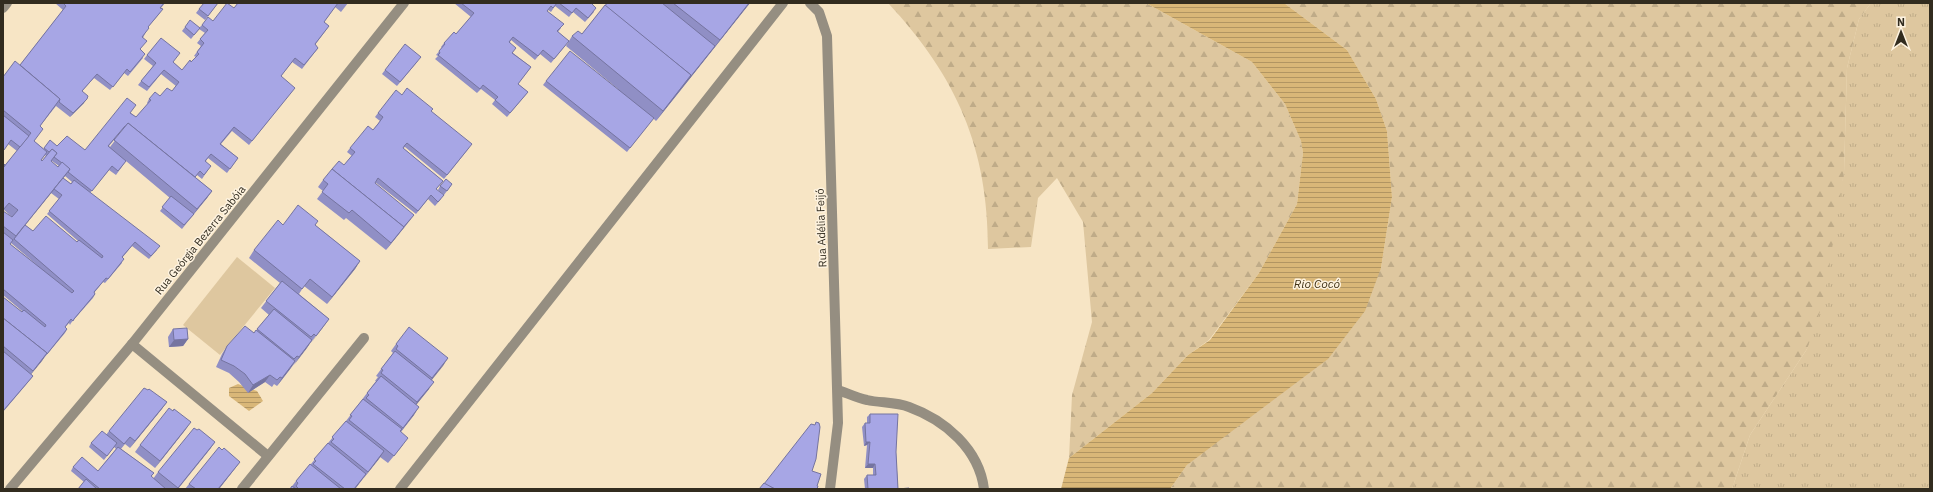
<svg xmlns="http://www.w3.org/2000/svg" width="1933" height="492" viewBox="0 0 1933 492" font-family="'IBM Plex Sans',sans-serif">
	<style>
		.grass { fill: url(#grass-tufts) }
		.forest { fill: url(#forest-firs) }
		.garden { fill: #dec79f }
		.water { fill: url(#water-rules) }
		.lines { fill: none; stroke-linecap: round; stroke-linejoin: round }
		.minor { stroke: #958e81; stroke-width: 10 }
		.wall { fill: #908fc5; fill-rule: evenodd }
		.shaded-wall { fill: #7574a0 }
		.building { fill: #a7a6e5; stroke: #7574a0 }
		.labels { text-anchor: middle; dominant-baseline: central; stroke-width: 3; stroke-linejoin: round; paint-order: stroke }
		.street-label { font-size: 11px; fill: #322c1f; stroke: #fef3e0 }
		.water-label { font-size: 12px; font-style: italic; fill: #423317; stroke: #fef3e0 }
	</style>
	<defs>
		<pattern id="grass-tufts" width="24" height="20" patternUnits="userSpaceOnUse"><rect width="24" height="20" fill="#dec79f"/><path d="M3 7l-1-3M5 7V3M7 7l1-3M15 17l-1-3M17 17v-4M19 17l1-3" fill="none" stroke="#bfab88"/></pattern>
		<pattern id="forest-firs" width="22" height="20" patternUnits="userSpaceOnUse"><rect width="22" height="20" fill="#dec79f"/><path d="M5 1l3.5 6h-7zM16 11l3.5 6h-7z" fill="#bfab88"/></pattern>
		<pattern id="water-rules" width="6" height="5" patternUnits="userSpaceOnUse"><rect width="6" height="5" fill="#d9b778"/><path d="M0 2.5h6" fill="none" stroke="#b19562"/></pattern>
	</defs>
	<rect width="100%" height="100%" fill="#f7e5c5"/>
	<path class="grass" d="M1871,3H1930V489H1732L1750,435L1807,349L1844,172L1847,68L1859,19Z"/>
	<g class="forest">
		<path d="M888,3H1146L1252,62L1285,104L1301,141L1303,153L1297,204L1259,273L1209,340L1188,355L1152,393L1069,458L1072,395L1092,322L1083,222L1057,178L1038,198L1031,247L988,249C988,148 957,77 888,3Z"/>
		<path d="M1284,3H1871L1859,19L1847,68L1844,172L1824,300L1807,349L1750,435L1732,489H1170L1187,465L1381,268L1392,197L1387,131L1376,99L1347,50Z"/>
	</g>
	<path class="garden" d="M237,257L275,288L220,355L183,325Z"/>
	<g class="water">
		<path d="M1146,3H1284L1347,50L1376,99L1387,131L1392,197L1381,268L1365,311L1328,359L1187,465L1170,489H1061L1069,458L1152,393L1188,355L1210,340L1259,273L1297,204L1303,153L1301,141L1285,104L1252,62Z"/>
		<path d="M238,384L257,391L263,401L249,411L229,396V388Z"/>
	</g>
	<g class="lines">
		<g class="minor">
			<path d="M810,3L819,12L827,36L838,423L830,489"/>
			<path d="M3,8L7,3"/>
			<path d="M132,344L268,456"/>
			<path d="M838,390C847,393 857,398 867,400C880,403 896,402 909,407C945,420 979,449 984,489"/>
			<path d="M10,489L132,344L404,3"/>
			<path d="M242,489L364,338"/>
			<path d="M400,489L783,3"/>
		</g>
	</g>
	<g class="wall">
		<path d="M55,3H165L161,8L160,13L148,27L143,38L140,50L143,58L128,76L124,73L110,90L94,78L82,91L84,103L70,117L56,106L40,126L34,141L44,149L50,140L57,146L85,150L131,113L136,117L148,104L147,103L149,99L160,96L172,91L176,86L161,74L147,91L138,85L153,66L144,59L147,55L173,62L182,70L196,57L194,56L201,46L197,43L205,33L199,29L191,39L182,31L185,27H200L202,25L213,21L234,8L238,3H348L341,12L335,7L324,22L329,26L315,45L318,48L302,69L292,62L281,76L292,91L249,145L232,131L221,144L238,158L227,173L208,158L206,161L208,170L202,179L197,175L195,177L212,191L207,198L182,229L160,211L170,198L126,161L116,175L109,170L90,193L157,250L149,259L132,246L122,258V263L105,283L103,282L94,293L95,294L93,298L71,323L70,325L69,323L65,327L67,329L65,333L44,358L31,374L33,376L30,380L3,412V297L22,312V311L3,295V163L5,165L17,151L8,144L3,151V77L20,65L63,10ZM122,130H123L110,147L109,146ZM45,155L46,156L42,161L41,160ZM51,161H52L59,166L58,167ZM65,176L72,182L71,184L63,178ZM51,193L59,199L47,214L78,241L77,242L33,231L25,225ZM4,210L12,217L3,211ZM11,243L37,265L10,244Z"/>
		<path d="M218,3L205,20L196,13L199,9Z"/>
		<path d="M454,3H591L594,12L585,22L573,12L569,17L555,6L551,12L548,10L547,11L561,28L558,32L569,41L551,63L540,54L535,60L511,40L510,42L513,53L531,67L518,84L528,92L507,117L492,104L495,100L481,89L477,93L435,59L438,56L436,55L442,48L441,47L444,43L456,34L471,17Z"/>
		<path d="M607,3H750L656,121L653,118L627,152L543,85L546,81L618,89L566,46L572,36L582,34Z"/>
		<path d="M418,61L397,86L382,74L385,70Z"/>
		<path d="M402,95L431,112L469,148L444,179L405,147L403,148L443,181L436,189L441,199L435,206L428,199L416,214L375,182V183L411,219L386,250L346,218L344,220L317,199L323,191L318,187L323,180L344,165L352,156L347,152L350,148L373,130L380,121L375,117L378,113Z"/>
		<path d="M452,184L444,195L438,190L440,186Z"/>
		<path d="M318,221L315,225L360,261L355,269L327,304L304,286L299,294L329,319L277,386L274,384L272,387L265,382L248,393L239,382L229,373L216,367L222,354L227,346L254,333L269,315L261,308L280,283L249,258L254,250L283,225Z"/>
		<path d="M173,329L188,339L183,346L169,347L168,337Z"/>
		<path d="M396,344L448,358L431,380L429,389L416,405L414,415L401,432L403,445L388,463L380,457L355,489H290L296,481L311,464L346,421L376,381H375L378,377L376,376L393,353L391,351Z"/>
		<path d="M148,390L167,402L161,410L130,448L125,444L121,449L154,473L151,477L153,479L158,472L215,442L210,449L178,489H78L84,482L71,471L73,467L98,471L116,449L114,447L104,460L89,447L91,443L106,435L109,431Z"/>
		<path d="M870,414L896,452L898,489H909H865L864,479L867,475H873V468H865L867,445L864,446L862,427L865,423H867V417Z"/>
		<path d="M186,429L155,468L135,452L140,445Z"/>
		<path d="M240,462L219,489H185L189,484Z"/>
	</g>
	<g class="shaded-wall">
		<path d="M749,3H750L656,121L663,111L691,75L715,46Z"/>
		<path d="M87,99L84,103L70,117L73,113Z"/>
		<path d="M70,169L65,176L10,244L16,236Z"/>
		<path d="M212,191L207,198L192,216L197,209Z"/>
		<path d="M414,215L411,219L386,250L391,243Z"/>
		<path d="M360,261L355,269L327,304L332,297Z"/>
		<path d="M329,319L324,326L311,343L316,336Z"/>
		<path d="M188,339L183,346L169,347L174,340Z"/>
		<path d="M312,340L307,348L294,365L299,357Z"/>
		<path d="M47,353L42,361L28,378L33,371Z"/>
		<path d="M448,358L443,366L427,386L432,378Z"/>
		<path d="M295,361L290,369L277,386L282,378Z"/>
		<path d="M270,375L265,382L248,393L253,385Z"/>
		<path d="M434,382L429,389L412,410L417,402Z"/>
		<path d="M167,402L161,410L130,448L135,441Z"/>
		<path d="M419,407L414,415L398,435L403,428Z"/>
		<path d="M191,422L186,429L155,468L160,461Z"/>
		<path d="M215,442L210,449L178,489Z"/>
		<path d="M866,442H870L867,445L864,446Z"/>
		<path d="M384,451L379,459L363,479L368,472Z"/>
		<path d="M240,462L219,489H218Z"/>
		<path d="M868,464H875L873,468H865Z"/>
		<path d="M366,474L361,481L355,489H354Z"/>
	</g>
	<g class="building">
		<path d="M63,3H164L160,8L163,9L148,27L149,28L142,37L147,41L140,49L145,54L130,72L127,69L113,87L97,74L82,91L88,96L87,99L73,113L59,102L60,99L20,65L66,6Z"/>
		<path d="M204,3H218L208,16L199,9Z"/>
		<path d="M227,3L234,8L238,3H338L324,22L329,26L315,44L318,48L304,65L295,58L281,76L295,88L252,141L234,127L220,144L238,158L230,169L211,154L205,161L211,166L204,175L200,171L195,177L128,123L126,126H125L108,146L126,161L118,171L112,166L92,191L68,172L70,169L54,157L57,153L52,149L49,152L44,148L50,140L57,146L67,136L85,150L127,98L136,105L130,113L136,117L151,100L149,99L155,92L160,96L167,88L172,91L179,82L164,70L149,87L141,81L156,63L147,55L161,38L180,53L173,62L182,70L190,60L191,62L199,54L197,52L204,43L200,39L208,30L202,25L208,17L213,21Z"/>
		<path d="M461,3H557L553,8L551,6L547,11L564,24L557,31L569,41L554,59L543,50L538,56L513,37L509,42L516,48L512,53L531,67L518,84L528,92L510,113L495,100L498,97L483,85L480,89L438,55L440,53L439,51L445,44L444,43L454,32L456,34L474,13Z"/>
		<path d="M559,3H591L596,8L588,18L576,8L572,13Z"/>
		<path d="M607,3H662L715,46L687,81L691,75L605,6Z"/>
		<path d="M673,3H749L720,40Z"/>
		<path d="M605,5L691,75L663,111L572,36L578,31L582,34Z"/>
		<path d="M190,20L200,28L194,35L185,27Z"/>
		<path d="M405,44L421,57L400,82L385,70Z"/>
		<path d="M570,51L654,118L630,148L546,81Z"/>
		<path d="M15,61L60,99L40,126L43,129L34,141L47,152L41,160L42,161L52,149L57,153L51,161L58,167L62,162L70,169L16,236L3,226V211L12,217L18,210L9,203L3,210V168L31,133L3,110V77Z"/>
		<path d="M407,88L433,109L431,111L472,144L447,175L407,143L405,145L403,148L443,181L436,189L444,195L438,202L431,195L418,211L378,178L375,183L414,215L401,230L404,227L332,169L339,161L344,165L355,152L350,148L368,126L373,130L378,124L383,117L378,113L396,90L402,95Z"/>
		<path d="M3,115L29,136L20,147L11,140L4,150L3,149Z"/>
		<path d="M128,123L212,191L197,209L114,140Z"/>
		<path d="M3,163L5,165L3,168Z"/>
		<path d="M332,169L404,227L391,243L352,210L349,213L322,192L328,184L323,180Z"/>
		<path d="M63,178L71,184L74,180L160,246L151,256L135,242L122,257L124,259L108,279L106,278L94,292L95,294L74,319L73,321L71,319L65,327L67,329L47,354V353L3,318V297L22,312L24,310L45,327L46,325L3,289V266L4,265L3,264V232L13,240L10,244L72,293L74,291L14,239L25,225L33,231L46,216L77,242L79,240L102,258L103,256L49,211L62,195L54,189Z"/>
		<path d="M446,179L452,184L447,191L440,186Z"/>
		<path d="M171,196L194,214L184,225L162,207Z"/>
		<path d="M298,205L318,221L315,225L360,261L332,297L310,279L302,289L254,250L278,220L283,225Z"/>
		<path d="M282,281L329,319L316,336L314,334L311,337L266,301Z"/>
		<path d="M274,309L312,340L299,357L297,356L294,359L257,329Z"/>
		<path d="M3,318L47,353L33,371L3,346Z"/>
		<path d="M245,326L254,333L256,330L295,361L282,378L280,377L277,380L270,375L253,385L245,374L234,366L221,360L227,346Z"/>
		<path d="M409,327L448,358L432,378L396,349L398,346L396,344Z"/>
		<path d="M187,328L188,339L174,340L173,329Z"/>
		<path d="M3,351L33,376L3,411Z"/>
		<path d="M395,351L434,382L417,402L381,373L383,370L381,369Z"/>
		<path d="M381,376L419,407L403,428L366,398L369,395L367,393Z"/>
		<path d="M144,388L148,390L149,389L167,402L135,441L130,437L124,444L109,431Z"/>
		<path d="M363,399L402,429L400,431L408,438L394,456L349,420L352,416L350,415Z"/>
		<path d="M169,408L173,411L174,409L191,422L160,461L140,445Z"/>
		<path d="M870,414H898L896,452L898,489L909,488V489H868L867,475H876L875,464H868L870,442H866L865,423H870Z"/>
		<path d="M346,421L384,451L368,472L331,442L334,439L332,437Z"/>
		<path d="M816,422L819,423L820,427L816,459L812,471L821,474L817,486H818L817,489H775L764,484L811,424L815,425Z"/>
		<path d="M194,428L197,430L199,429L215,442L178,488L158,472Z"/>
		<path d="M102,431L117,443L107,456L91,443Z"/>
		<path d="M328,443L366,474L354,489H345L313,464L316,461L314,459Z"/>
		<path d="M118,447L154,473L151,476L166,489H100L73,467L82,457L98,471Z"/>
		<path d="M219,447L222,450L224,448L240,462L218,489H196L189,484Z"/>
		<path d="M310,464L341,489H299L296,486L298,483L296,481Z"/>
		<path d="M86,479L97,489H78Z"/>
		<path d="M764,483L775,489H759Z"/>
		<path d="M292,486L296,489H290Z"/>
	</g>
	<g class="labels">
		<g class="street-label">
			<text transform="translate(821 228) rotate(-92)">Rua Adélia Feijó</text>
			<text transform="translate(200 240) rotate(-51)">Rua Geórgia Bezerra Sabóia</text>
		</g>
		<g class="water-label">
			<text x="1317" y="283">Rio Cocó</text>
		</g>
	</g>
	<rect width="1933" height="492" fill="none" stroke="#322c1f" stroke-width="8"/>
	<g transform="translate(1901 32)" stroke="#fef3e0" stroke-width="3" paint-order="stroke">
	<path d="M0-3L7 15L0 10L-7 15Z" fill="#322c1f"/>
	<text y="-6" font-size="11" font-weight="bold" text-anchor="middle" fill="#322c1f">N</text>
	</g>
</svg>
